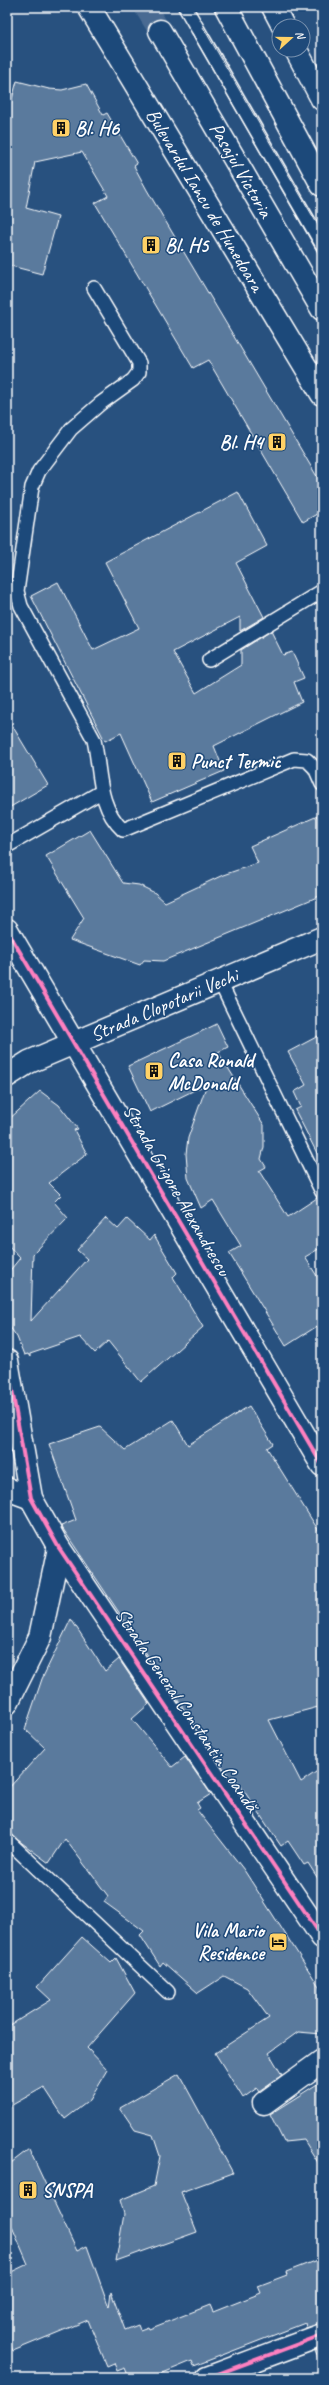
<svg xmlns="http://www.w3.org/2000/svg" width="329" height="2385" viewBox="0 0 329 2385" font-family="Caveat,sans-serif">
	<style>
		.building { fill: #5a7a9d; stroke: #fff }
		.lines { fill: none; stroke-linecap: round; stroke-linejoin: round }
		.primary-tunnel { stroke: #486b92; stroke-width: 22; stroke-dasharray: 22 11; stroke-linecap: butt }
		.service-casing { stroke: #fff; stroke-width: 16 }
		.minor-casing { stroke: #fff; stroke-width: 25 }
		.primary-casing { stroke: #fff; stroke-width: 25 }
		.service { stroke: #1f4a7a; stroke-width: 13 }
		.minor { stroke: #1f4a7a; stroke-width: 22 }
		.primary { stroke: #1f4a7a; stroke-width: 22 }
		.tram { stroke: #fff; stroke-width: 1 }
		.cycleway-casing { stroke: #1f4a7a; stroke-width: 6 }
		.cycleway { stroke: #ff80c0; stroke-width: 4 }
		.labels { text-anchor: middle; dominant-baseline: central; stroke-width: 3; stroke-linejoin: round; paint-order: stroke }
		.poi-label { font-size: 20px; font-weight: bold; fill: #fff; stroke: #1f4a7a; text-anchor: start }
		.street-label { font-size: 20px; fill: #fff; stroke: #1f4a7a }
	</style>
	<rect width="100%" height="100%" fill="#28517f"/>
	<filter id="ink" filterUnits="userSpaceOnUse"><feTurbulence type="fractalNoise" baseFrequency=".025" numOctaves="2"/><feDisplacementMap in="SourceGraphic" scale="8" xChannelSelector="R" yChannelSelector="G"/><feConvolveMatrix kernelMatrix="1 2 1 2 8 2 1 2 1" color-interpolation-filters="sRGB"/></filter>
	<g filter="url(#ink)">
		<g class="building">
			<path d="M17,81L49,89L62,90L86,84L103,115L107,113L137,164L134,166L147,190L322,485V511L303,522L208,360L193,368L95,203L108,196L82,152L35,162L26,208L58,217L42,274L7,265V117Z"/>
			<path d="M238,492L267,546L236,563L264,617L240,631V617L173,652L196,693L241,665V650L271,631L283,655L292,652L304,678L294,682L302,702L214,746L224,771L152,802L121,733L105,741L31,596L58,582L93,650L139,628L105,562Z"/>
			<path d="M7,717L48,785L7,809Z"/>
			<path d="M322,814V895L163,961L144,960L140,965L70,940L84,918L46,856L90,830L123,883L139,885L155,893L165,902L223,875L258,863L250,846Z"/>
			<path d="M217,1024L228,1047L218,1052L264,1125V1147L261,1159L266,1167L259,1171L288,1217L317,1198L322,1200V1247L305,1257L322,1284V1323L286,1346L229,1253L241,1246L213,1200L201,1208L188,1178L186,1154L188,1138L207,1084L150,1112L128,1066Z"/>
			<path d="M322,1034V1163L295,1110L301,1107L294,1092L306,1085L288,1052Z"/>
			<path d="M40,1091L59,1105L78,1129L74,1130L87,1154L49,1183L61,1195L54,1202L68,1218L33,1254L31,1321L87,1259L77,1250L106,1218L118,1229L127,1219L150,1240L154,1235L177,1273L173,1277L203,1327L141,1382L108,1341L95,1353L80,1337L30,1354V1357L28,1354L24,1355L17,1337L7,1323V1274L20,1258L7,1244V1121Z"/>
			<path d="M249,1406L273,1444L267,1448L322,1536V1706L269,1720L301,1782L322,1768V1885L308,1863L304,1865L288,1841L281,1846L236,1779L232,1781L61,1526L76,1520L49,1444L100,1427L125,1450L173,1420L188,1445Z"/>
			<path d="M71,1619L105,1671L119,1659L149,1704L132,1719L172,1767L185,1757L211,1794L197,1803L200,1808L197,1810L244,1870L322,1991V2034L298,2032L269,2053L282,2075L259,2091L257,2088L243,2098L215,2053L269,2018L247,1988L224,1976L198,1993L163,1962L160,1966L140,1935L144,1931L104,1902L108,1896L65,1839L49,1863L7,1832V1790L45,1748L25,1729L42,1679Z"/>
			<path d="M82,1937L111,1963L116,1958L135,1993L87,2048L108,2070L90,2100L65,2119L44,2087L7,2108V2027L51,2000L37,1987Z"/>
			<path d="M179,2074L233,2173L181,2192L197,2232L116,2261L124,2214L120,2200L154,2186L160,2156L153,2135L135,2130L120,2108Z"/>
			<path d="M322,2081V2169L304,2140L284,2142L270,2114Z"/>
			<path d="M29,2149L77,2251L87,2246L109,2307L111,2292L125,2330L138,2325L140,2330L148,2327L149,2329L210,2305L213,2312L261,2293L258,2286L287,2275L286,2272L322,2258V2323L306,2328L305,2323L194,2366L192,2361L151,2378H129L125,2368L117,2371L114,2363L107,2366L88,2320L13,2351L7,2338V2274L28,2264L7,2215V2166Z"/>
			<path d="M322,2348V2363H320L315,2351Z"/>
		</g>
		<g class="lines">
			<path class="primary-tunnel" d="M145,7L160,31"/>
			<g class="service-casing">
				<g id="service">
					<path d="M185,7L322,244"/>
					<path d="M94,288L139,363V372L133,380L101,403L71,429L39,471L32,487L17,591L21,606L94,740C101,771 97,806 123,830L294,759L307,760L315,768L322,784"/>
					<path d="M209,660L322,591"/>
					<path d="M7,846L101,792"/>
					<path d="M220,982L322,1192"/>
					<path d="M7,1840L168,1992"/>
				</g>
			</g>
			<g class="minor-casing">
				<g id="minor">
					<path d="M7,930L322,1465"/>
					<path d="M7,1076L29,1062L322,938"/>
					<path d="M7,1361L31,1498L59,1548L322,1937"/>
					<path d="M7,1489L31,1498"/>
					<path d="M7,1703L40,1637L59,1548"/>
					<path d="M264,2103L322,2061"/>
					<path d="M207,2378L322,2335"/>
				</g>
			</g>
			<g class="primary-casing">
				<g id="primary">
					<path d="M89,7L322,394"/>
					<path d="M226,7L322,185"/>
					<path d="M273,7L283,26"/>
					<path d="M160,31L322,309"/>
					<path d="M296,50L322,99"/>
				</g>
			</g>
			<use href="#service" class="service"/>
			<use href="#minor" class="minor"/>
			<use href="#primary" class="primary"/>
			<g class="tram">
				<path d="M203,27L322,232"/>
				<path d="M192,33L322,260"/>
			</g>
			<g class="cycleway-casing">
				<g id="cycleway">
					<path d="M7,930L322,1465"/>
					<path d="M7,1361L31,1498L59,1548L322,1937"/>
					<path d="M207,2378L322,2335"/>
				</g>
			</g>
			<use href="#cycleway" class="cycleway"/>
		</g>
	</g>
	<defs>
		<g id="building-square" transform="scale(1)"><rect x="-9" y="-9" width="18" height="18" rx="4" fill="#ffd166" stroke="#1f4a7a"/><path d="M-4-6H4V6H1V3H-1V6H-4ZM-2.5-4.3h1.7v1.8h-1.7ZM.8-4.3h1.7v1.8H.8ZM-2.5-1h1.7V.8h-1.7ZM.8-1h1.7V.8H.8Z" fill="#111"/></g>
		<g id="hotel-square" transform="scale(1)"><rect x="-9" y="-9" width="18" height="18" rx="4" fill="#ffd166" stroke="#1f4a7a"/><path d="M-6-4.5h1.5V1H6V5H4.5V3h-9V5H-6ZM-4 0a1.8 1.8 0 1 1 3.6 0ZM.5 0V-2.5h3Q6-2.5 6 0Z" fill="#111"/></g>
	</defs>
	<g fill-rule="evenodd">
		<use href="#building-square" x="61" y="128"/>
		<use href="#building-square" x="151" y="245"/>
		<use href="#building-square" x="277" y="442"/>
		<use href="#building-square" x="177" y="761"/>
		<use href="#building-square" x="154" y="1071"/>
		<use href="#hotel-square" x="278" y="1942"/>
		<use href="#building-square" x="28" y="2190"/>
	</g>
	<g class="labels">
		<g class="poi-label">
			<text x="75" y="128">Bl. H6</text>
			<text x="165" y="245">Bl. H5</text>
			<text x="263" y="442" text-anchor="end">Bl. H4</text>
			<text x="191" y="761">Punct Termic</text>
			<text x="168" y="1060">Casa Ronald<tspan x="168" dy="23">McDonald</tspan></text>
			<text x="264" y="1930" text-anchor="end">Vila Mario<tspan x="264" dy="23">Residence</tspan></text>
			<text x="42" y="2190">SNSPA</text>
		</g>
		<g class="street-label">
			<text transform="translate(241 170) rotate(60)">Pasajul Victoria</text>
			<text transform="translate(205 200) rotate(59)">Bulevardul Iancu de Hunedoara</text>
			<text transform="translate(164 1005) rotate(-23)">Strada Clopotarii Vechi</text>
			<text transform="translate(177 1190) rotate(60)">Strada Grigore Alexandrescu</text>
			<text transform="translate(187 1710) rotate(56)">Strada General Constantin Coandă</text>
		</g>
	</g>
	<rect width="329" height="2385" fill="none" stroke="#1f4a7a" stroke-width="24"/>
	<rect x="12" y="12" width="305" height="2361" fill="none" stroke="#fff" stroke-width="1.5" filter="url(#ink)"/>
	<g transform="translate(291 38) rotate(69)"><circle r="19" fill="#1f4a7a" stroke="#7992af"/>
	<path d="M0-3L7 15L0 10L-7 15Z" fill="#ffd166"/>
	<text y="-6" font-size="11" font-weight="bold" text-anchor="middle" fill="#ffffff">N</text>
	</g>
</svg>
